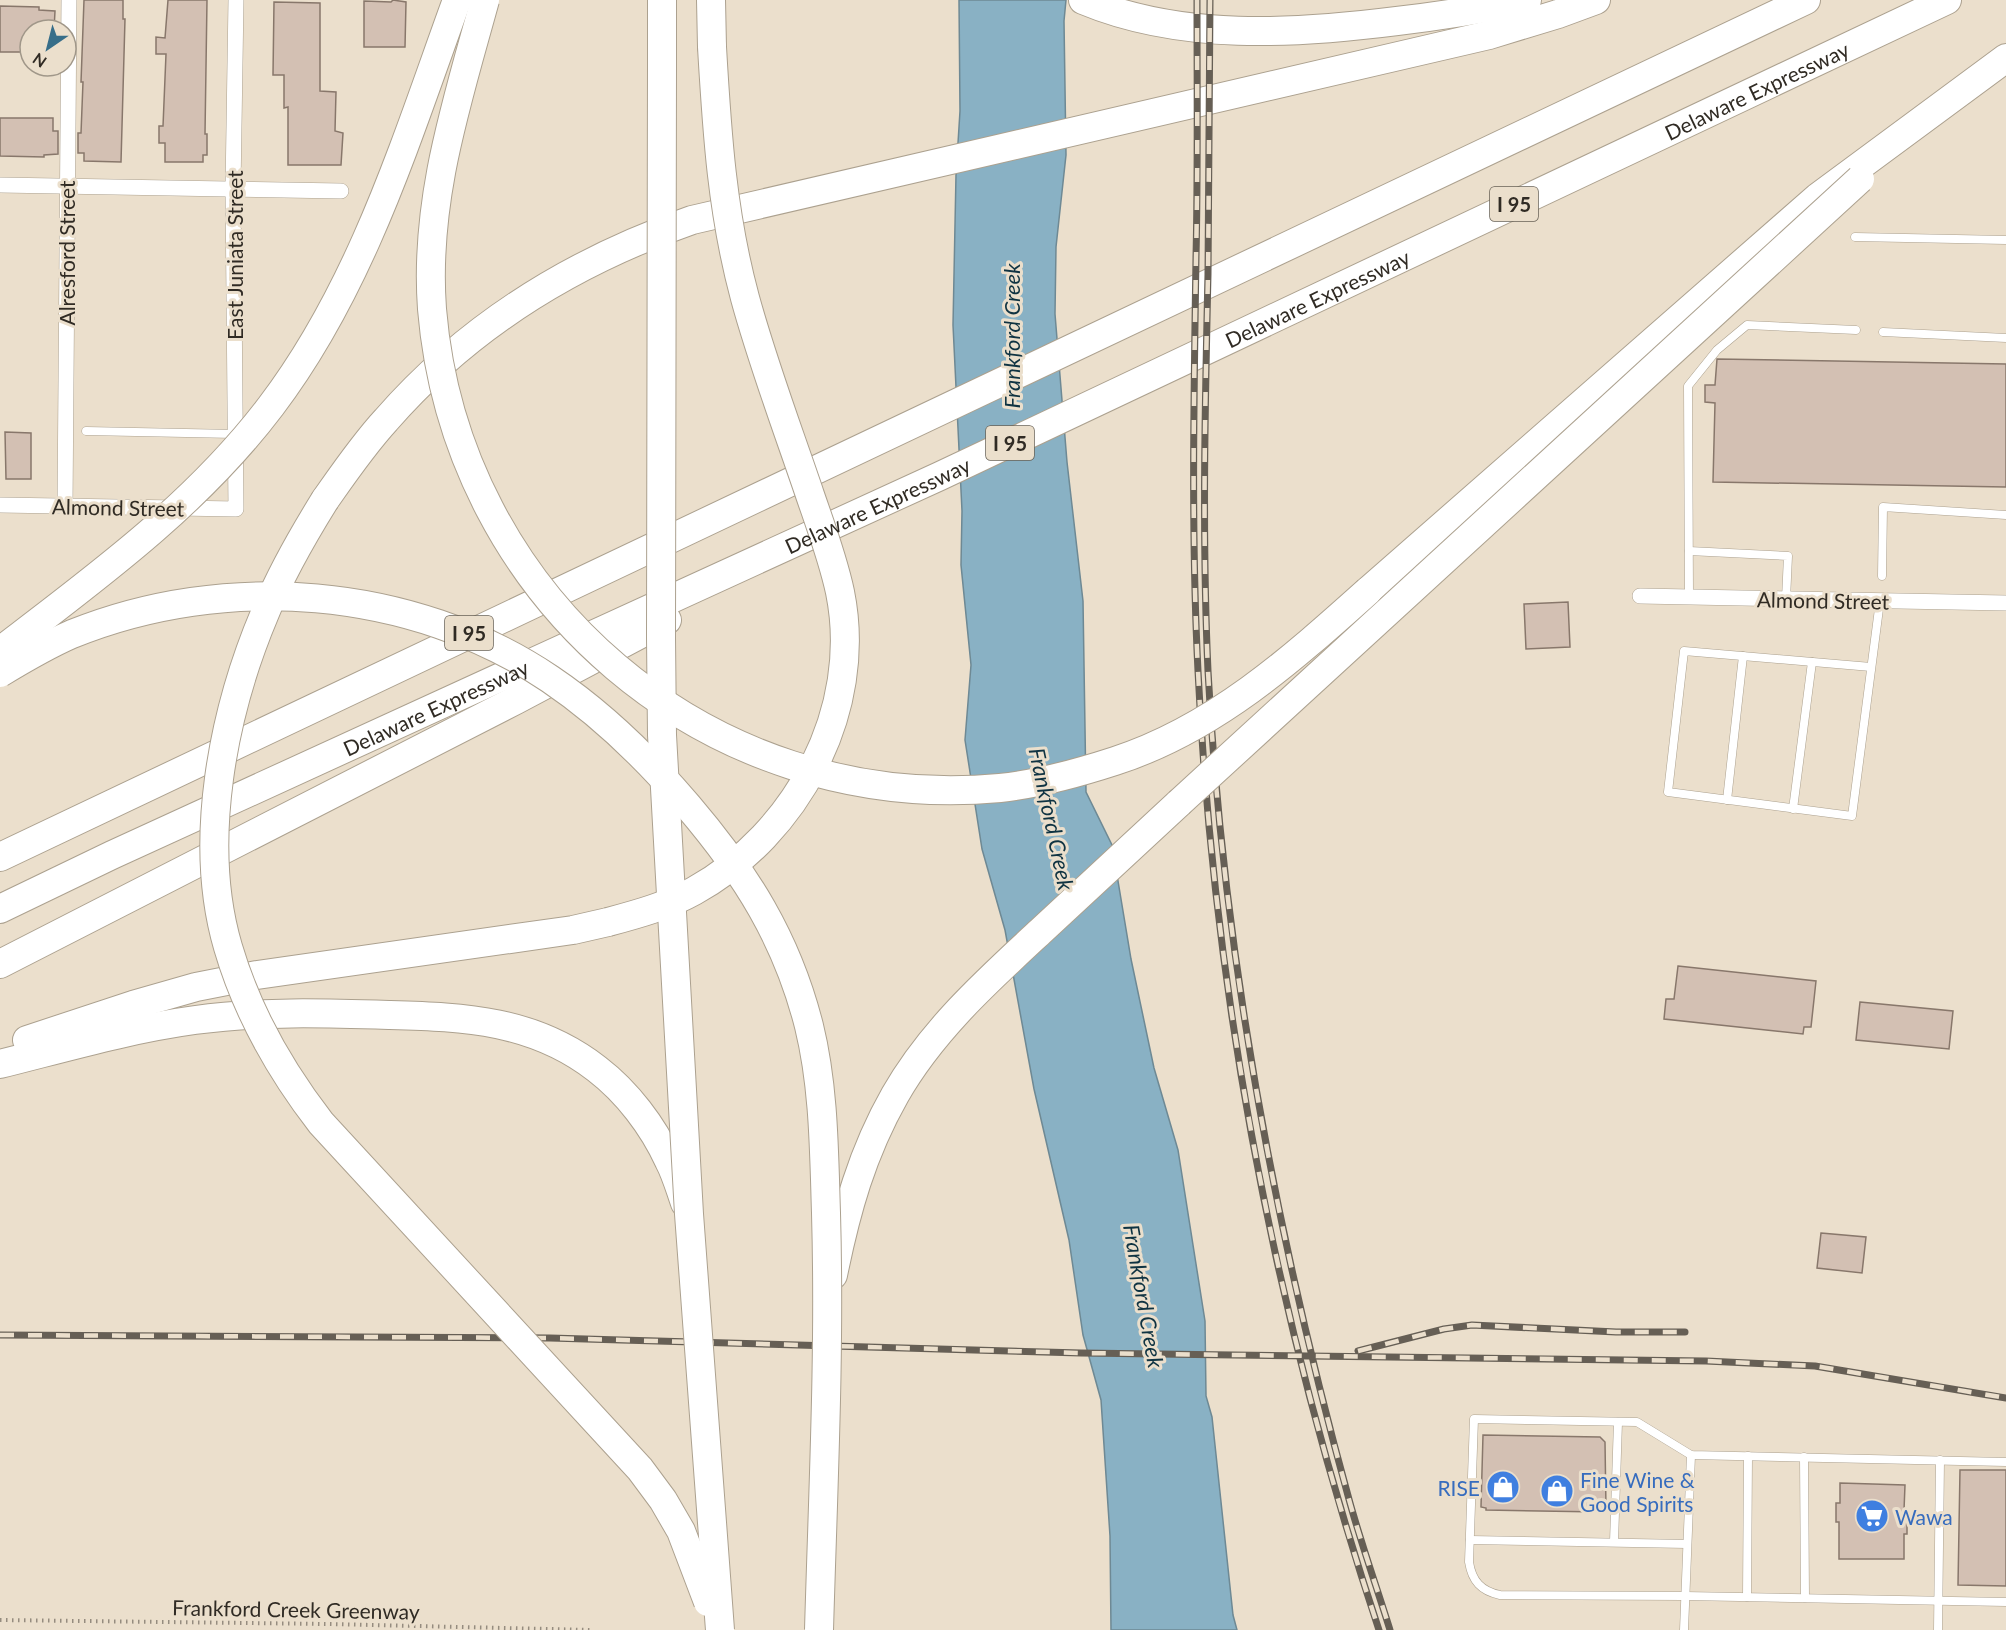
<svg xmlns="http://www.w3.org/2000/svg" width="2006" height="1630" viewBox="0 0 2006 1630" font-family="Lato,sans-serif">
	<style>
		.water { fill: #89b1c4; stroke: #6e8994; stroke-width: 1.5 }
		.building { fill: #d3c0b3; stroke: #88776b; stroke-width: 1.5 }
		.lines { fill: none; stroke-linecap: round; stroke-linejoin: round }
		.service-casing { stroke: #aca18f; stroke-width: 9 }
		.minor-casing { stroke: #aca18f; stroke-width: 16 }
		.motorway-casing { stroke: #aca18f; stroke-width: 30 }
		.path { stroke: #958c7f; stroke-width: 4; stroke-dasharray: 1.5 4.5; stroke-linecap: butt }
		.service { stroke: #fff; stroke-width: 8 }
		.minor { stroke: #fff; stroke-width: 15 }
		.motorway { stroke: #fff; stroke-width: 28 }
		.rail-casing { stroke: #665f55; stroke-width: 7 }
		.rail { stroke: #ebdfcc; stroke-width: 4.5; stroke-dasharray: 14; stroke-linecap: butt }
		.motorway-bridge-casing { stroke: #aca18f; stroke-width: 30; stroke-linecap: butt }
		.motorway-bridge { stroke: #fff; stroke-width: 28 }
		.labels { text-anchor: middle; dominant-baseline: central; stroke-width: 6; stroke-linejoin: round; paint-order: stroke }
		.shield { fill: #ebdfcc; stroke: #686156; stroke-width: 1.5 }
		.shield-label { font-size: 20px; font-weight: bold; fill: #302b24 }
		.street-label { font-size: 21px; fill: #302b24; stroke: #ebdfcc }
		.shop-label { font-size: 21px; fill: #366cbe; stroke: #ebdfcc; text-anchor: start }
		.water-label { font-size: 22px; font-style: italic; fill: #0f3342; stroke: #ebdfcc }
	</style>
	<rect width="100%" height="100%" fill="#ebdfcc"/>
	<path class="water" d="M959,0H1066L1064,21L1066,155L1056,247L1055,314L1067,462L1083,601L1086,792L1112,845L1131,959L1154,1068L1178,1150L1205,1321L1206,1396L1212,1417L1233,1615L1237,1630H1111L1110,1536L1101,1400L1083,1335L1069,1240L1034,1089L1005,930L982,849L965,740L971,665L961,565L962,511L953,325L956,175L960,111Z"/>
	<g class="building">
		<path d="M84,0H123V19H125L121,162L84,161V153H78V133H81L83,82H81Z"/>
		<path d="M168,0H207L205,134H207V155H203V162H165V143H159V126H163L166,54H156V37L165,38Z"/>
		<path d="M393,0L406,2L405,47H364V1L391,2Z"/>
		<path d="M274,2L320,3V91L336,92L335,131L343,133L341,165H288V107L284,108V75H273Z"/>
		<path d="M0,6L39,7V10L55,11L54,30H30V52H0Z"/>
		<path d="M0,118H53V131H58V154L44,155V157L0,156Z"/>
		<path d="M1717,359L2006,364V487L1713,482L1715,403L1705,402V385H1715Z"/>
		<path d="M5,432L31,433V479H6Z"/>
		<path d="M1568,602L1570,647L1526,649L1524,604Z"/>
		<path d="M1678,966L1816,981L1811,1027H1804L1803,1034L1664,1019L1666,999H1674Z"/>
		<path d="M1860,1002L1953,1011L1949,1049L1856,1040Z"/>
		<path d="M1821,1233L1866,1237L1862,1273L1817,1268Z"/>
		<path d="M1483,1435L1600,1437L1605,1442L1606,1509H1601V1512L1486,1510V1508L1481,1507Z"/>
		<path d="M1960,1470H2006V1586L1958,1585Z"/>
		<path d="M1840,1483L1905,1485L1904,1510H1907V1534H1904V1559H1839V1522H1836V1503H1840Z"/>
	</g>
	<g class="lines">
		<g class="service-casing">
			<g id="service">
				<path d="M1855,237L2006,240"/>
				<path d="M1883,332L2006,338"/>
				<path d="M86,431L235,434"/>
				<path d="M1689,551L1788,556L1786,599"/>
				<path d="M1882,576L1883,507L2006,515"/>
				<path d="M1689,597L1688,386L1717,350L1747,325L1856,330"/>
				<path d="M1871,667L1684,651L1668,792L1852,816L1880,601"/>
				<path d="M1727,800L1743,656"/>
				<path d="M1793,809L1812,662"/>
				<path d="M1804,1457L1805,1598"/>
				<path d="M2006,1462L1691,1455L1637,1422L1474,1419L1469,1562C1472,1581 1481,1591 1500,1595L1685,1596L2006,1602"/>
				<path d="M1470,1540L1687,1544"/>
				<path d="M1614,1542L1618,1422"/>
				<path d="M1747,1597L1748,1456"/>
				<path d="M1684,1630L1691,1455"/>
				<path d="M1938,1630L1940,1460"/>
			</g>
		</g>
		<g class="minor-casing">
			<g id="minor">
				<path d="M0,185L341,191"/>
				<path d="M0,505L236,509L233,189L236,0"/>
				<path d="M65,507L69,0"/>
				<path d="M1640,596L2006,603"/>
			</g>
		</g>
		<g class="motorway-casing">
			<g id="motorway">
				<path d="M662,0V65"/>
				<path d="M711,0L712,47"/>
				<path d="M1083,0C1181,41 1294,34 1397,21C1440,16 1484,9 1527,0"/>
				<path d="M325,500C344,473 363,445 386,420C468,326 574,261 692,220L1489,35L1558,14L1596,0"/>
				<path d="M1368,591L1818,197L2006,58"/>
				<path d="M0,857L1806,0"/>
				<path id="s1" d="M0,909L112,855L940,476L1947,0"/>
				<path d="M0,964L516,700L667,620"/>
				<path d="M27,1040L133,1005L196,987L257,975L573,930L608,922"/>
				<path d="M0,1064C64,1048 129,1029 195,1020C260,1011 324,1013 390,1015C465,1017 534,1020 597,1069C627,1092 653,1126 669,1161C676,1174 680,1189 685,1203"/>
				<path d="M833,1275C846,1211 862,1153 895,1095C932,1030 988,980 1042,930C1088,887 1134,845 1179,803"/>
			</g>
		</g>
		<path class="path" d="M0,1620L328,1624L592,1630"/>
		<use href="#service" class="service"/>
		<use href="#minor" class="minor"/>
		<use href="#motorway" class="motorway"/>
		<g class="rail-casing">
			<g id="rail">
				<path d="M1197,0C1197,86 1198,171 1196,257C1194,395 1191,533 1198,671C1214,997 1276,1321 1379,1630"/>
				<path d="M1210,0C1209,91 1209,182 1208,274C1205,406 1202,539 1208,671C1223,953 1275,1232 1350,1503C1362,1546 1377,1588 1390,1630"/>
				<path d="M0,1335L550,1338L1081,1353L1706,1361L1815,1366L2006,1398"/>
				<path d="M1358,1351L1444,1329L1472,1325L1616,1332H1685"/>
			</g>
		</g>
		<use href="#rail" class="rail"/>
		<g class="motorway-bridge-casing">
			<g id="motorway-bridge">
				<path d="M485,0C457,102 424,201 432,309C456,598 709,815 1000,788C1039,784 1078,773 1115,761C1214,729 1291,660 1368,591"/>
				<path d="M662,65L661,638L662,735L689,1214L720,1630"/>
				<path d="M325,500C302,537 281,573 265,613C223,712 197,842 228,947C247,1012 280,1070 321,1123L640,1469L663,1500L681,1531L708,1602"/>
				<path d="M0,651C97,577 197,504 271,406C362,286 406,140 457,0"/>
				<path d="M0,673C23,659 47,645 72,634C225,572 412,586 550,679C602,714 647,758 688,806C746,874 787,939 809,1026C824,1087 824,1151 826,1213C830,1352 823,1491 819,1630"/>
				<path d="M1179,803L1860,179"/>
				<path d="M608,922C638,914 667,906 694,891C797,834 864,710 840,592C833,559 821,527 810,495C788,430 763,364 745,298C722,213 717,133 712,47"/>
			</g>
		</g>
		<use href="#motorway-bridge" class="motorway-bridge"/>
	</g>
	<defs>
		<g id="shop-disc" transform="scale(1.725)"><circle r="9.5" fill="#3f7fe0" stroke="#ebdfcc"/><path d="M-5-2.5h2.3a2.7 3.5 0 0 1 5.4 0H5L5.5 6h-11ZM-1.5-2.5h3a1.5 2.3 0 0 0-3 0Z" fill="#fff"/></g>
		<g id="supermarket-disc" transform="scale(1.725)"><circle r="9.5" fill="#3f7fe0" stroke="#ebdfcc"/><path d="M-6-5.5h2.5l.6 2H6L4.5 2H-2.5L-4.4-4H-6ZM-1.5 3.2a1.3 1.3 0 1 0 .1 0ZM3 3.2a1.3 1.3 0 1 0 .1 0Z" fill="#fff"/></g>
	</defs>
	<g fill-rule="evenodd">
		<use href="#shop-disc" x="1503" y="1487"/>
		<use href="#shop-disc" x="1557" y="1491"/>
		<use href="#supermarket-disc" x="1872" y="1516"/>
	</g>
	<g class="labels">
		<g class="shield">
			<rect x="1490" y="187" width="48" height="34" rx="4.5"/>
			<rect x="986" y="426" width="48" height="34" rx="4.5"/>
			<rect x="445" y="616" width="48" height="34" rx="4.5"/>
		</g>
		<g class="shield-label">
			<text x="1514" y="204">I 95</text>
			<text x="1010" y="443">I 95</text>
			<text x="469" y="633">I 95</text>
		</g>
		<g class="street-label">
			<text stroke="none"><textPath href="#s1" startOffset="1938">Delaware Expressway</textPath></text>
			<text transform="translate(66 253) rotate(-90)">Alresford Street</text>
			<text transform="translate(234 255) rotate(-90)">East Juniata Street</text>
			<text stroke="none"><textPath href="#s1" startOffset="1452">Delaware Expressway</textPath></text>
			<text stroke="none"><textPath href="#s1" startOffset="966">Delaware Expressway</textPath></text>
			<text transform="translate(118 507) rotate(1)">Almond Street</text>
			<text transform="translate(1823 600) rotate(1)">Almond Street</text>
			<text stroke="none"><textPath href="#s1" startOffset="480">Delaware Expressway</textPath></text>
			<text transform="translate(296 1609) rotate(1)">Frankford Creek Greenway</text>
		</g>
		<g class="shop-label">
			<text x="1580" y="1479">Fine Wine &amp;<tspan x="1580" dy="24">Good Spirits</tspan></text>
			<text x="1480" y="1487" text-anchor="end">RISE</text>
			<text x="1895" y="1516">Wawa</text>
		</g>
		<g class="water-label">
			<text transform="translate(1011 336) rotate(-90)">Frankford Creek</text>
			<text transform="translate(1052 819) rotate(78)">Frankford Creek</text>
			<text transform="translate(1144 1296) rotate(80)">Frankford Creek</text>
		</g>
	</g>
	<g transform="translate(48 48) rotate(215)"><circle r="28" fill="#ebdfcc" stroke="#a09789" stroke-width="1.5"/>
	<path d="M0-4.5L10 22L0 15L-10 22Z" fill="#376e89"/>
	<text y="-9" font-size="16" font-weight="bold" text-anchor="middle" fill="#302b24">N</text>
	</g>
</svg>
